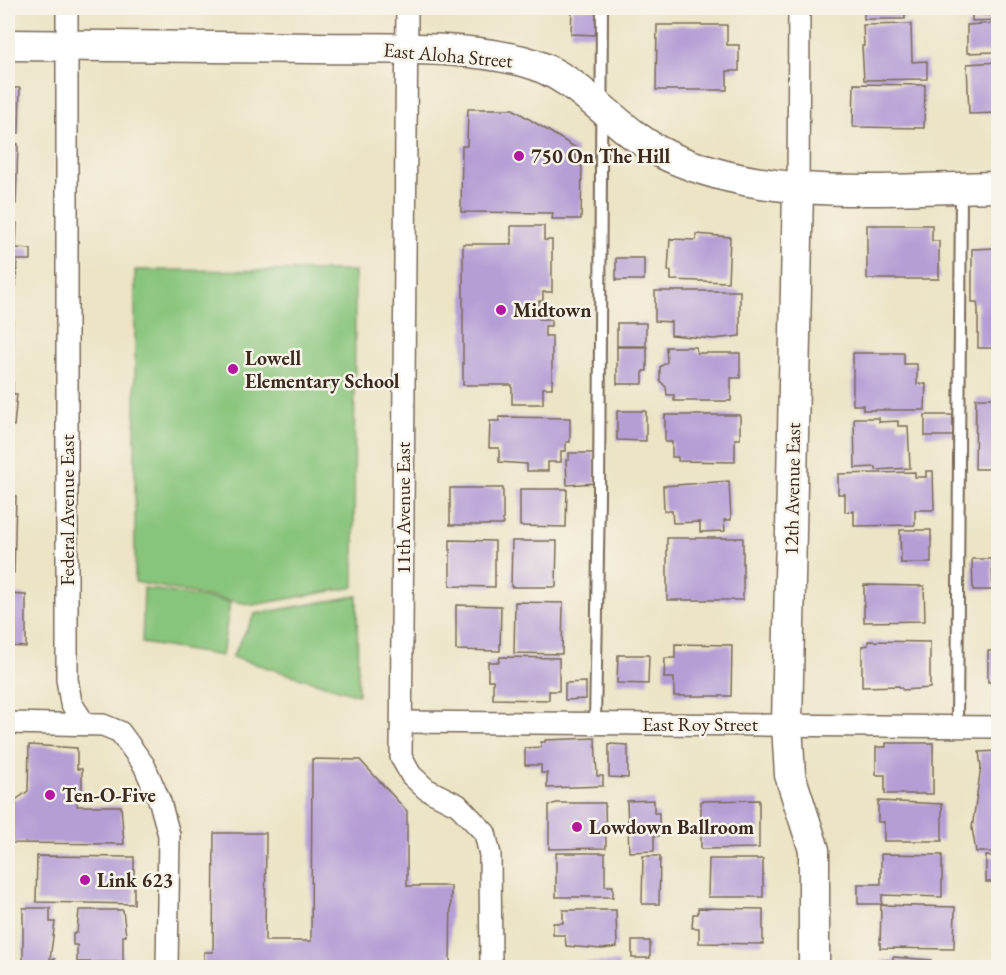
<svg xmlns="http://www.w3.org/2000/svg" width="1006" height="975" viewBox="0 0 1006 975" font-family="'EB Garamond',serif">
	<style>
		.green { fill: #88c57c; stroke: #62784d; stroke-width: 1.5 }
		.building { fill: #b59ed5 }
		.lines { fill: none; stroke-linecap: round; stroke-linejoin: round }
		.lane-casing { stroke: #796b58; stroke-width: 14 }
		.street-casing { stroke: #796b58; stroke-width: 24 }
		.secondary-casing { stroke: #796b58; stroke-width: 33 }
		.lane { stroke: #fff; stroke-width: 10 }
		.street { stroke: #fff; stroke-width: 21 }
		.secondary { stroke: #fff; stroke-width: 30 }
		.poi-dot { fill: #b5179e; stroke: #f7f3e8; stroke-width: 2 }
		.labels { text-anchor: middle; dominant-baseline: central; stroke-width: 5; stroke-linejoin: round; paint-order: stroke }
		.street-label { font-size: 20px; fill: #3b2a1e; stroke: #f7f3e8 }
		.poi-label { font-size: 20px; font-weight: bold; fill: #3b2a1e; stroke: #f7f3e8; text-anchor: start }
	</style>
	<rect width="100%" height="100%" fill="#f7f3e8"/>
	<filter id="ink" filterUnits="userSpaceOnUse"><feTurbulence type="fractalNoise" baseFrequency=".0167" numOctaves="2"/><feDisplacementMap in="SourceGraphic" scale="12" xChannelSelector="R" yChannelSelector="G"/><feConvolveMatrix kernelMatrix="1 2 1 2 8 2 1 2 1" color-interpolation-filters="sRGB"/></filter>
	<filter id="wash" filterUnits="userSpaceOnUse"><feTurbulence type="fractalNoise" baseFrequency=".008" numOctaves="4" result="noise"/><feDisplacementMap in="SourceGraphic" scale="24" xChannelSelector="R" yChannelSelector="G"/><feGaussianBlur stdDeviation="1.35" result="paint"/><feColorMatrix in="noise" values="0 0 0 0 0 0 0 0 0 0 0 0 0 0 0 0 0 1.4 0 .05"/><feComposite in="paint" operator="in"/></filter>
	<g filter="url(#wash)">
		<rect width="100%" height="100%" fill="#ece4c5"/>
		<g class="green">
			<path d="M135,270L355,271L354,587L253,605L135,582Z"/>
			<path d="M144,588L230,602L222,656L142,643Z"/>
			<path d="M357,596L358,695L232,657L255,614Z"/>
		</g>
		<g id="blocks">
			<g class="building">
				<path d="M572,8H598L597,35L571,34Z"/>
				<rect x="864" y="8" width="41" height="11"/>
				<path d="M969,8H998V20L972,21V10L969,11Z"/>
				<path d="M996,23V52L967,53V25Z"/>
				<path d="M911,24L912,62L927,61V79L864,80L862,46H864L863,25Z"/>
				<path d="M657,25H727V45H739V71H727V90H656Z"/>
				<path d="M998,62V113L969,114L967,64Z"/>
				<path d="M854,84L925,85L924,128L853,127Z"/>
				<path d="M8,88H20L19,133H8Z"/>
				<path d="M468,109H513L576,148V165H582L581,219H552L553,213L461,212L462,146H467Z"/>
				<path d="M8,144H18L16,204H8Z"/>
				<path d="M8,223H17L16,248L31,249V260H17L16,286H8Z"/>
				<path d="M867,225H932V241H939V279H867Z"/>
				<path d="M511,226H544V240H552V292H543V301H539V319H551V326H545V336H552V388H543V404H512V385H463V244H511Z"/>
				<path d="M696,234L730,237L728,282L671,280V271H668L670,239L696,240Z"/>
				<path d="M998,248V348H978V309L977,302H972V249Z"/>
				<rect x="616" y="258" width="28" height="22"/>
				<path d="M655,291H740V336L713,339L671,335V322L655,321Z"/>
				<path d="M8,307H13L12,348H8Z"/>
				<rect x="617" y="323" width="29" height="23"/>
				<path d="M617,347H647V371H643V384H617Z"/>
				<path d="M666,347H696L697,353H740V378H731V401H674V395H667L666,387L660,381V367L667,362Z"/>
				<path d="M853,353H904V364H917V384H926L925,410H863V405H853Z"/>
				<path d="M8,382H13V394H17L14,426L8,425Z"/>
				<path d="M976,398H998V458H996V469H975Z"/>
				<path d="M617,411H646V441L617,440Z"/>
				<path d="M665,415H740V439H735V462L678,461V457H672V442H665Z"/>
				<rect x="925" y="415" width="28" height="21"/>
				<path d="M499,417L570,418V442H566V451H561V462H548V471H527V464L499,462V448H489L490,421H499Z"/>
				<path d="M854,418H879V422L898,421V426H908L910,468L876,470V467L855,468Z"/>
				<path d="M569,453H594L596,483L567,485L566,460H569Z"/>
				<path d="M8,457L13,461V480H8Z"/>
				<path d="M926,471H933L934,510H915V525L854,526V511L845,512V494H838V474L915,472V477H926Z"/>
				<path d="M729,481L731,520H724L725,531L700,532V522L673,523L672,511H664L663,486Z"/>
				<rect x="450" y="488" width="53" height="37"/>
				<path d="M520,489H567L566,527L520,526Z"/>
				<path d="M8,496H16L14,573H8Z"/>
				<path d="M900,530H931V563H901Z"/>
				<rect x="667" y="538" width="76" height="62"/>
				<path d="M450,540L495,541V587L450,586Z"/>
				<path d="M512,541H557L556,587H511Z"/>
				<path d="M972,559H992L993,590H973Z"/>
				<path d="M864,585L924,586L925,621L864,622Z"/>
				<path d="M8,594L26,595V647L8,646Z"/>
				<path d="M515,602L563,603L562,654L514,653Z"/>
				<path d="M456,605L501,606L500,651L456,650Z"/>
				<path d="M868,641L930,642V688L903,690L899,686L862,687V646L868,645Z"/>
				<path d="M675,644L732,645L731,696H674V678H664L665,658H675Z"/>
				<rect x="988" y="651" width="10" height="31"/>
				<path d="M618,655H649L648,684L617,683Z"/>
				<path d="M500,657L559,658V691H549V700L493,699V680H488V662H499Z"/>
				<path d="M586,682V699L565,700V683Z"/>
				<path d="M595,738L597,776H603V786L547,788V773H541V765H525V748L541,747V742H545V740Z"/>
				<path d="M886,743H933V794H885V775H876V747H886Z"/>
				<path d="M609,744L628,745V778L609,777Z"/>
				<path d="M29,745L77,748V769H82V790H77V806H121L124,844L8,843V798L17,799L28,791Z"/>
				<path d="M998,751V852H976L972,828L981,767L979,752Z"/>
				<path d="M312,759L360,760L407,811V886H451L450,968H204V952H213L214,833H266L265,941H311Z"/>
				<path d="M654,800V813H659V836H654V851L629,852L627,801Z"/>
				<path d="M759,800V848L701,849V801Z"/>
				<path d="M878,801L942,804V841H884V822H878Z"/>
				<path d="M557,803H605L606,848L549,849V805Z"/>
				<path d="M556,853H605V886H613V897H556Z"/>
				<path d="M881,854L942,855V897L882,895V904H858V884H881Z"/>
				<path d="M37,856L134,857V904L36,902Z"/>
				<path d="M643,856H660L659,904H642Z"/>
				<path d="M986,856L998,857V882H986Z"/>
				<path d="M709,859H763V897H708Z"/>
				<path d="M881,905L955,907L954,949L880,948Z"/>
				<path d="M23,908H50V922H55L50,959H55V968H23Z"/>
				<path d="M698,908L763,909V944L699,943V928H692L693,914H698Z"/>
				<path d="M79,910H123L126,936H123V962H77V945H73V933H77Z"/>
				<path d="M563,910H616L617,947L602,949L566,946L565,935H553V923H563Z"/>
				<rect x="632" y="941" width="18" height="17"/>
				<path d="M893,957L931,960V968H881V960H893Z"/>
				<rect x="569" y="962" width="50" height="6"/>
			</g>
		</g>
	</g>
	<g filter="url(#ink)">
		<use href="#blocks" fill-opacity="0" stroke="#796b58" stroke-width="1.5"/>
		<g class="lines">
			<g class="lane-casing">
				<g id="lane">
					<path d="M595,724L599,496L602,8"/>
					<path d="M957,726L961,190"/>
				</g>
			</g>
			<g class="street-casing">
				<g id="street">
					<path d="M67,8V679L71,703L84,723"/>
					<path d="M407,8L401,757L411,775L426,789L458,805L485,833L490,855L491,968"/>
					<path d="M798,189L799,8"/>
					<path d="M402,722L998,727"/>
					<path d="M8,723L103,725L120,732L144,765L160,802L169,835L167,968"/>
				</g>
			</g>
			<g class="secondary-casing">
				<g id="secondary">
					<path d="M8,45C111,46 214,47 317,48C384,49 457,45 523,61C582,76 614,131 668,156C771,203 889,188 998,187"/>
					<path d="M798,189L787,725L790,775L814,850V968"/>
				</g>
			</g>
			<use href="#lane" class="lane"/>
			<use href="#street" class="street"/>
			<use href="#secondary" class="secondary"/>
		</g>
	</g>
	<g class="poi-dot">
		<circle cx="519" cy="156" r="6"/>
		<circle cx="501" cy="310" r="6"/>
		<circle cx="233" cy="369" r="6"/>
		<circle cx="50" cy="795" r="6"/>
		<circle cx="577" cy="827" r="6"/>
		<circle cx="85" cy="880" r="6"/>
	</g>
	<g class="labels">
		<g class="street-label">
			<text transform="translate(448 55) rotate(5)">East Aloha Street</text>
			<text transform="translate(792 489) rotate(-89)">12th Avenue East</text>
			<text transform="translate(403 508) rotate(-90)">11th Avenue East</text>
			<text transform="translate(67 510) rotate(-90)">Federal Avenue East</text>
			<text x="700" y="724">East Roy Street</text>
		</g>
		<g class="poi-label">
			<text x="531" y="156">750 On The Hill</text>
			<text x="513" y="310">Midtown</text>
			<text x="245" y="358">Lowell<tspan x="245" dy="23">Elementary School</tspan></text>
			<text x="62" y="795">Ten-O-Five</text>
			<text x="589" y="827">Lowdown Ballroom</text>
			<text x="97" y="880">Link 623</text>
		</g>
	</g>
	<rect width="1006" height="975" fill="none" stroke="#f7f3e8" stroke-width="30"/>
</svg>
